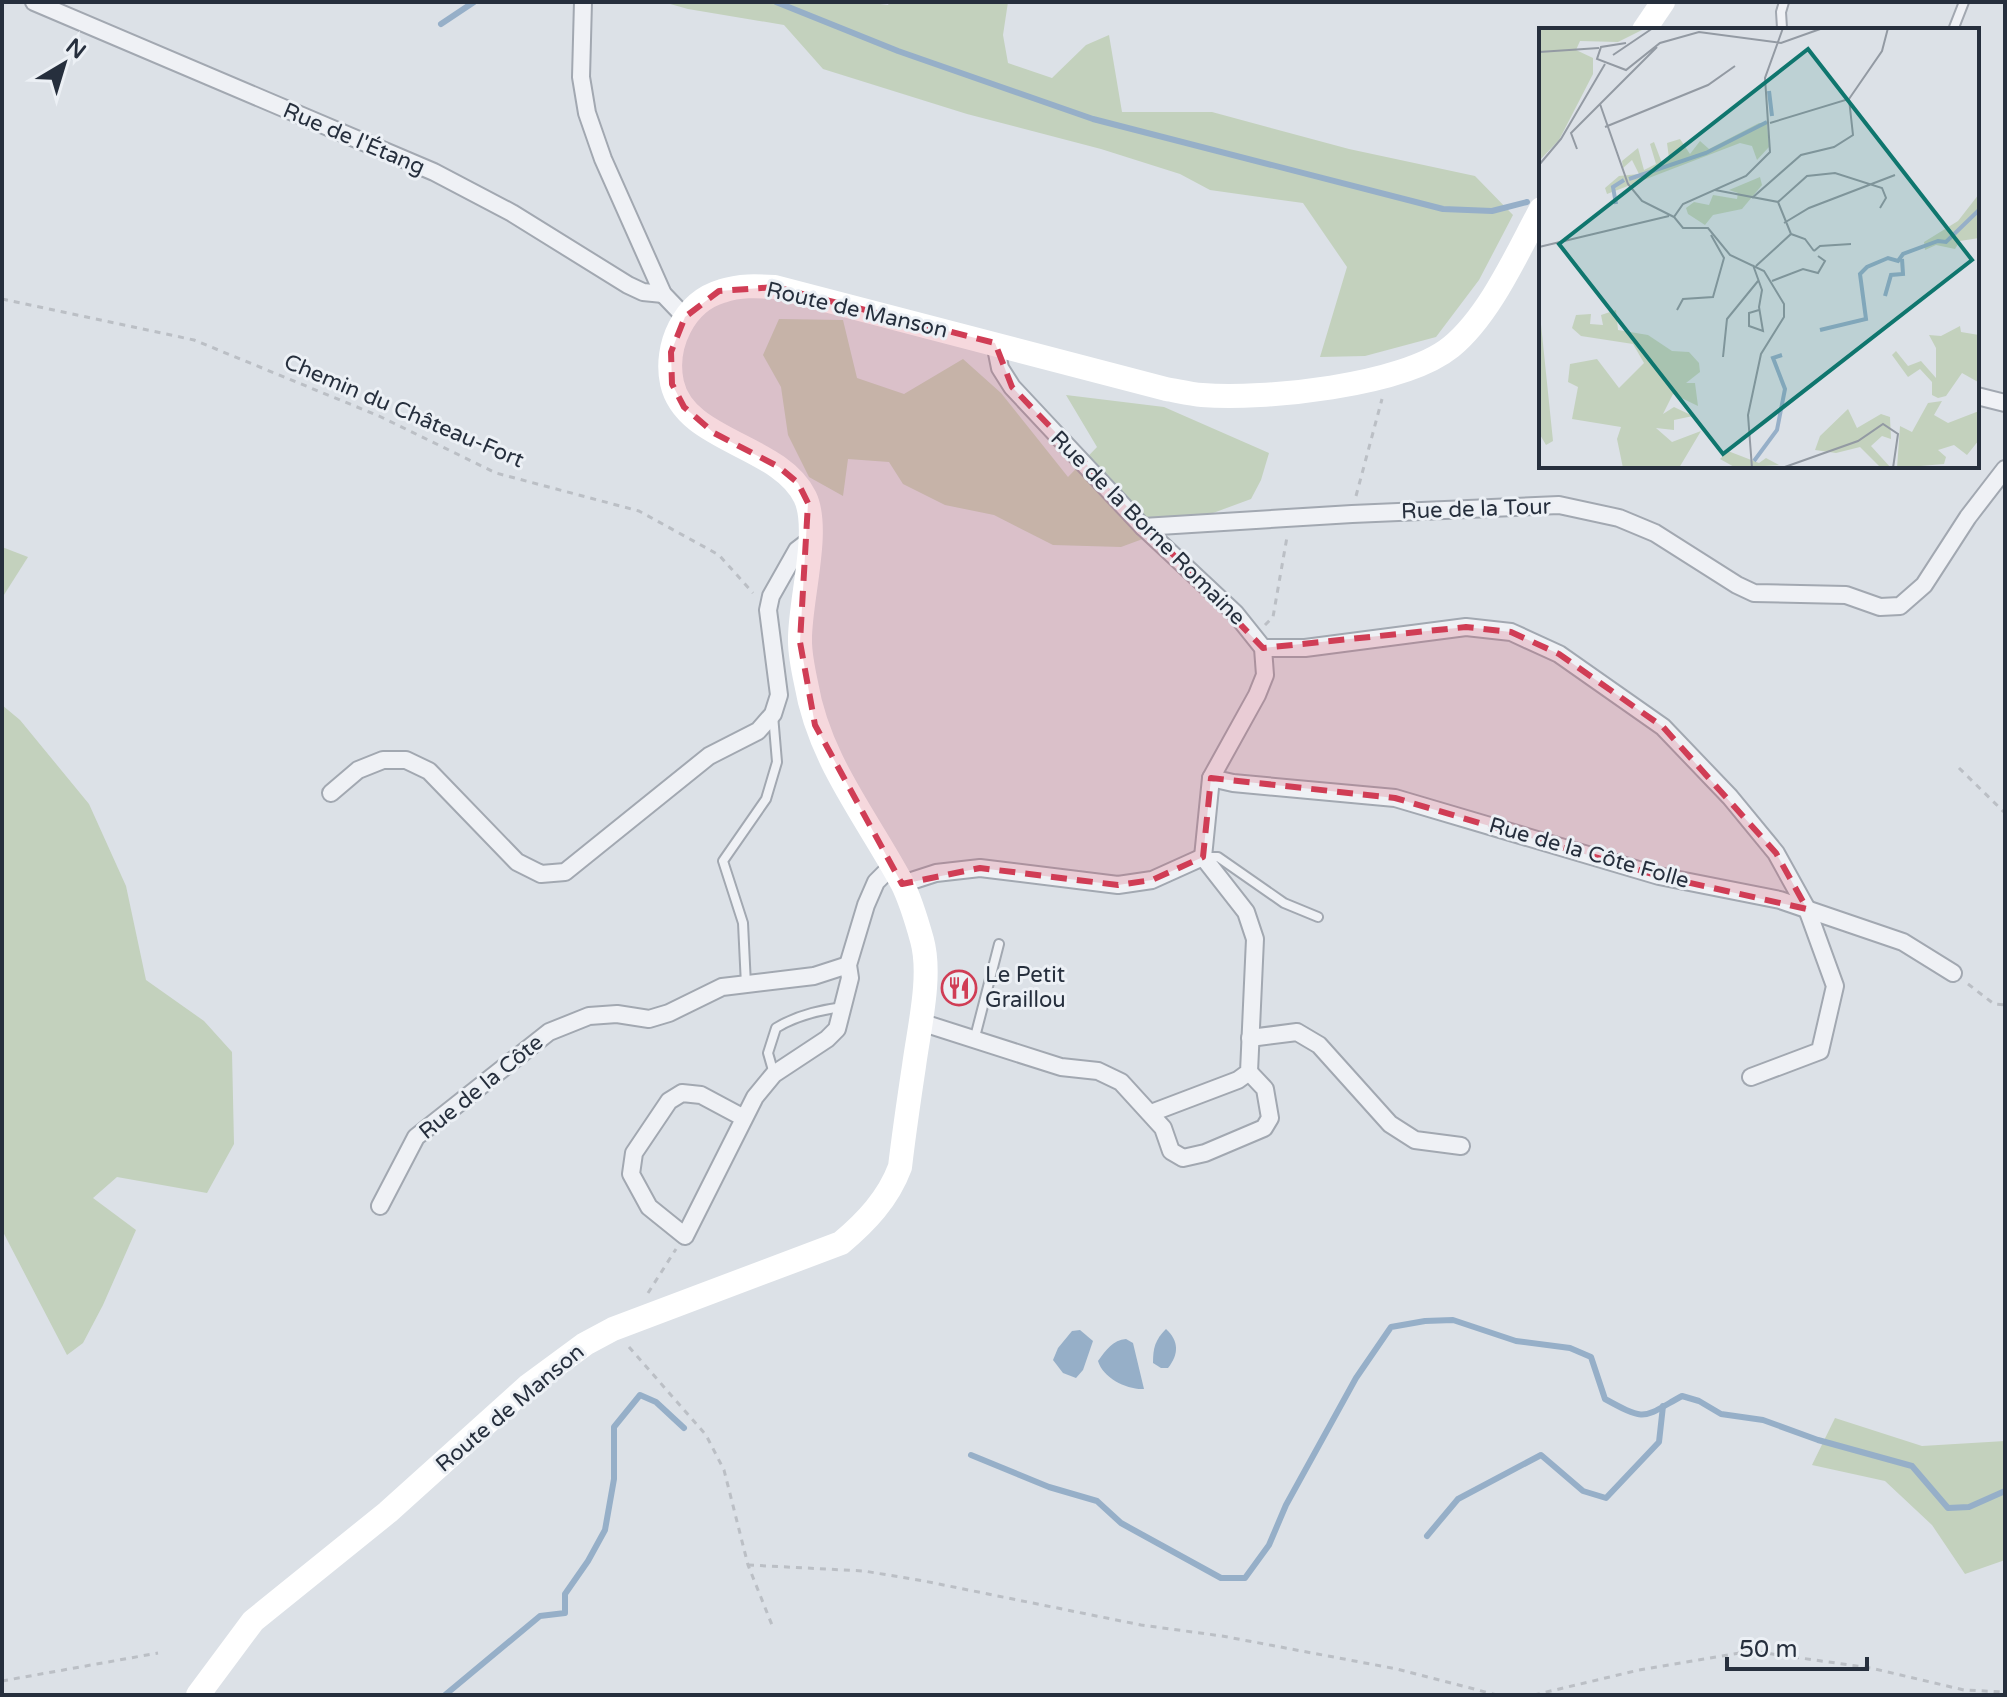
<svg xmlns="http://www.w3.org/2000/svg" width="2007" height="1697" viewBox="0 0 2007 1697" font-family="'Varela Round',sans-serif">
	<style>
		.green { fill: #c3d1bd }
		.water { fill: #96afc8 }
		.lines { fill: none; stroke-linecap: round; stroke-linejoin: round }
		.stream { stroke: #96afc8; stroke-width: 6 }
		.lane-casing { stroke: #a2a8b1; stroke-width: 12 }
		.street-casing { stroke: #a2a8b1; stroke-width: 20 }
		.path { stroke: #bbbfc5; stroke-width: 3; stroke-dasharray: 6 6; stroke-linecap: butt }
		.lane { stroke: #eff1f5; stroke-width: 8 }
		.street { stroke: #eff1f5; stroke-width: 16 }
		.secondary { stroke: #fff; stroke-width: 24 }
		.marked { fill: #d03d55; fill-opacity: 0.2; stroke: #d03d55; stroke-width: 6; stroke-dasharray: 16 10; stroke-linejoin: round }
		.labels { text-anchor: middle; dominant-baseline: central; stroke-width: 6; stroke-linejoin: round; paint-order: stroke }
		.street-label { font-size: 22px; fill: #262f3d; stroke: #ecf0f5 }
		.poi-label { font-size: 22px; fill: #262f3d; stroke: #ecf0f5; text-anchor: start }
		.inset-river { fill: none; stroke: #96afc8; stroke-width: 4 }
		.inset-road { fill: none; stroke: #939aa3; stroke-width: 2 }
		.view { fill: #0f766e; fill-opacity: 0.15; stroke: #0f766e; stroke-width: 4 }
		.inset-edge { fill: none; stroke: #262f3d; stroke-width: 4 }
	</style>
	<rect width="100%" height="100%" fill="#dce1e7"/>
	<g class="green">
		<path d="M663,2H864L888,5L890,2H1008L1003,35L1008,63L1052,78L1086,45L1109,35L1122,112H1212L1349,149L1475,176L1513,215L1479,280L1436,337L1365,356L1320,357L1347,267L1303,203L1210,190L1180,174L1101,149L967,114L823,69L784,25L688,9Z"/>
		<path d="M779,319L843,320L857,378L904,394L963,359L1001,393L1068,477L1097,447L1066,395L1164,407L1269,453L1261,480L1251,499L1121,547L1053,545L994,515L945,505L903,484L889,462L848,459L843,496L809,477L788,435L781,387L763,355Z"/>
		<path d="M2,547L28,557L2,598Z"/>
		<path d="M2,705L20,720L89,804L126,886L146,980L204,1021L232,1052L234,1144L207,1193L117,1177L93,1198L136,1230L103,1305L83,1343L67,1355L2,1230Z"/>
		<path d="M1835,1418L1922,1446L2005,1441V1560L1965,1574L1932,1525L1885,1481L1812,1465Z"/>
	</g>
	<g class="water">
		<path d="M1166,1329C1179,1341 1179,1354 1168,1368H1161L1153,1363C1153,1348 1155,1340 1166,1329Z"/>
		<path d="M1080,1330L1093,1341L1083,1370L1076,1378L1063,1373L1053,1360L1058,1348L1072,1331Z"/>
		<path d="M1126,1339L1133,1343L1144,1389C1127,1390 1103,1378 1098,1361C1106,1350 1113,1340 1126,1339Z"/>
	</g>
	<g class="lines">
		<g class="stream">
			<path d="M776,2L898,51L1093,119L1443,209L1492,211L1527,202"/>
			<path d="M441,24L474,2"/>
			<path d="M971,1455L1049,1487L1097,1501L1121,1523L1221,1578H1245L1269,1545L1286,1505L1356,1378L1391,1327L1425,1321L1453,1320L1516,1341L1570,1348L1591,1357L1605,1399C1647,1422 1642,1418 1682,1396L1699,1401L1721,1414L1763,1420L1818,1440L1912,1466L1948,1508L1969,1507L2005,1491"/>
			<path d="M1427,1536L1458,1499L1541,1455L1583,1491L1606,1498L1659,1442L1663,1406"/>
			<path d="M445,1695L540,1616L565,1613V1594L588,1561L605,1530L614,1479V1427L640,1395L656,1402L684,1428"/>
		</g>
		<g class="lane-casing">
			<g id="lane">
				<path d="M1782,28L1781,12L1784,2"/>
				<path d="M1953,30L1964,2"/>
				<path d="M1204,857H1218L1284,903L1318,917"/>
				<path d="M746,985L743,923L723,861L766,799L777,762L773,715"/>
				<path d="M975,1037L999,944"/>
				<path d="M774,1074L768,1053L776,1028C797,1015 819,1010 843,1007"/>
			</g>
		</g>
		<g class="street-casing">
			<g id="street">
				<path d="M34,2L434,172L512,213L628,285L643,292L663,294"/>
				<path d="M583,2L581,77L587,113L603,159L663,294L685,317"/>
				<path d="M995,343L1000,368L1012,387L1143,527L1235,613L1263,648L1265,675L1257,695L1211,778L1203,857"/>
				<path d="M1977,396L2005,403"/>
				<path d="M1143,527L1352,514L1559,505L1619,518L1655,533L1737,585L1754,593L1846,595L1880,607L1900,606L1924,585L1968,517L2005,469"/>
				<path d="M1263,648H1305L1466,627L1511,632L1559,654L1663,727L1730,797L1776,853L1807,909L1835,986L1820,1051L1751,1077"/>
				<path d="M1211,778L1233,783L1395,798L1659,876L1780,900L1903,942L1953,973"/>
				<path d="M331,793L358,770L383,760H406L429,771L517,862L541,874L565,872L709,756L758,731L773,714L779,695L768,610L771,596L797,550L810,540"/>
				<path d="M902,884L936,873L980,868L1118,885L1152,880L1203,857L1246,912L1255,939L1249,1072L1238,1080L1151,1113"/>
				<path d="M920,1022L1061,1067L1098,1071L1121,1082L1163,1128L1171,1151L1183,1158L1205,1153L1264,1128L1270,1118L1265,1089L1249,1072"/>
				<path d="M1250,1038L1297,1032L1319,1045L1390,1124L1415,1140L1461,1146"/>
				<path d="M744,1118L701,1095L682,1093L669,1101L634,1153L631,1174L649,1207L685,1236L755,1097L774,1074L827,1039L837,1029L850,978L848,965L866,905L876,882L891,867"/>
				<path d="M380,1206L416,1137L549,1032L589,1016L617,1014L649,1019L669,1013L722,987L814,976L848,965"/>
			</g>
		</g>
		<g class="path">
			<path d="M2,299L194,340L379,416L496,473L639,511L719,555L753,593"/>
			<path d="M1356,496L1382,399"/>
			<path d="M1265,625L1273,617L1287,537"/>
			<path d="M1959,768L2005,813"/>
			<path d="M1968,984L1994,1004L2005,1005"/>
			<path d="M648,1293L676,1249"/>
			<path d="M629,1347L706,1435L724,1470L748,1565L772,1625"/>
			<path d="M748,1565L864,1571L924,1581L1141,1625L1222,1636L1397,1669L1497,1695"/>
			<path d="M2,1681L158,1653"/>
			<path d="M1534,1695L1639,1670L1751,1651L1871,1668L1964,1690L2005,1692"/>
		</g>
		<use href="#lane" class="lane"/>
		<use href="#street" class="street"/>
		<g class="secondary">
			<path d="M1644,30L1663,2"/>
			<path d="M198,1695L253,1621L388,1512L528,1386L585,1344L613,1329L841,1243C866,1222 888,1199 900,1167C904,1133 909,1099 914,1066C919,1028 932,976 922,940C917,922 910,899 902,883C866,816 819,760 806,683C803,669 800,655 800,641C799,603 821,530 805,497C779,444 685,442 672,383C664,346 684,302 722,291C740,285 757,286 775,287L1166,389C1178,391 1190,394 1202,395C1263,400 1403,386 1451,347C1490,315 1517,253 1541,209"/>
		</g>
	</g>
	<path class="marked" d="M775,287L995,343L1012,387L1263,648L1466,627L1511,632L1559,654L1663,727L1776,853L1807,909L1659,876L1395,798L1211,778L1203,857L1152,880L1118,885L980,868L902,884L815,725L800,642L808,503L798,483L779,467L714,433L684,407L672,384L671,352L685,317L719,291Z"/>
	<defs>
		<g id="restaurant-ring" transform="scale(1.8)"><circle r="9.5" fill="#ecf0f5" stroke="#d03d55" stroke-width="1.5"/><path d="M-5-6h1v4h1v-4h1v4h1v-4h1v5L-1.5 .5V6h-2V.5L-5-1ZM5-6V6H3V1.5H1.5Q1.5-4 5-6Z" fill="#d03d55"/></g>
	</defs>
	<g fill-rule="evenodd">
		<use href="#restaurant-ring" x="959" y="988"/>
	</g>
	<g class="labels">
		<g class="street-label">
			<text transform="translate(354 139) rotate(23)">Rue de l'Étang</text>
			<text transform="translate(857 310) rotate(13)">Route de Manson</text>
			<text transform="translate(404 411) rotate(23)">Chemin du Château-Fort</text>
			<text transform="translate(1476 509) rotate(-2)">Rue de la Tour</text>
			<text transform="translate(1148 528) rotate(45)">Rue de la Borne Romaine</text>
			<text transform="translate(1589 853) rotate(16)">Rue de la Côte Folle</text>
			<text transform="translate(481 1087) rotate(-39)">Rue de la Côte</text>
			<text transform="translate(510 1408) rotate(-40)">Route de Manson</text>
		</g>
		<g class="poi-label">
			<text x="985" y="975">Le Petit<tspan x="985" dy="25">Graillou</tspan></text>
		</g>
	</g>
	<g transform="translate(1539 28)">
		<rect width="440" height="440" fill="#dce1e7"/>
		<path d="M0,0H107L79,14L41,13L37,22L54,30V46L20,112L0,133ZM220,95L228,96L230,119L218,132L213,118L201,115L68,166L66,160L80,148L100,146L93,132L84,140L83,133L99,120L105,142L117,136L111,116L115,114L123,135L130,130L128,115L141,111L151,126L161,113L170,121ZM221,149L223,157L203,181L174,187L166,197L149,186L147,180L155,174L170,177L174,167L198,171L199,165L190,162ZM440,166V210L421,213L416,221L397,217L386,222L385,214L419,193ZM0,277L14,413L7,417L0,405ZM77,282L79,302L109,307L133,323L150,324L160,335L161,344L147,355H156L159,378L134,366L124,386L135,379L154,388L135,392V402L117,400L133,414L162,403L140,440H84L78,411L82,399L33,391L39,359L29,354L31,336L58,331L80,360L105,335L94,316L42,308L33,300L37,287L52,286L51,296L64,297L62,287ZM421,298L422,304L440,307V364L439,354L423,345L407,368L399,370L393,367V354L381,341L369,349L353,327L357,323L369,338L382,333L397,350V320L390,307L402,308ZM403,373L395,387L409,395L440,383V412L428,427L415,417L399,422L407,429L405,436L358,440L361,398L373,404L389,375ZM309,381L318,400L342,386L351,389L352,411L343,408L332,418L352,440H342L321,419L297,425L276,422L281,408ZM189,423L220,435L227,430L240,437L197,440L181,431Z" fill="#c3d1bd"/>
		<path class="inset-river" d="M230,63L233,88M90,151L167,125L228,94M77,176L74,159L85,152M346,268L352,247L364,246L363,231M281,302L327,291L321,246L328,239L349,230L359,233L364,226L399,213L407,214L440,182M215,433L238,402L246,361L234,330L243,327"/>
		<path class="inset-road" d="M87,15L62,19L58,31L87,42L121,15L160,4L242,15L284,0M0,24L60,20M74,27L114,0M61,76L89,156L103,173L135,189M231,95L310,71L343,23L349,0M66,99L169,57L196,38M38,121L32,105L118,19M0,137L22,111L66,36M176,162L239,174L252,206M213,170L262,127L295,119L314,107L310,71M239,174L268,148L296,145L343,160L347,170L341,180M245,195L270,180L356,147M0,219L130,188M275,223L281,218L312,216M214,237L223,262L220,279L224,303L210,298V285L220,282M217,238L252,206L266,211L275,223M233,253L264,241L279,245L286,233L279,228M138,282L144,271L174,269L185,230L172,207M184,329L188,291L219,253M213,440L209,387L222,326L245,289V276L225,243L191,227L169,200H144L135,189L144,176L207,148L231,124L226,50L244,0M243,440L319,413L344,396L359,406L354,440"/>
		<path class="view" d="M269,21L433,232L184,426L20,216Z"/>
		<rect width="440" height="440" class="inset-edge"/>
	</g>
	<rect width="2007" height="1697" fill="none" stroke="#262f3d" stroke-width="8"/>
	<g transform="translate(64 64) rotate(38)" stroke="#ecf0f5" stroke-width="6" paint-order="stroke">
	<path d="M0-6L14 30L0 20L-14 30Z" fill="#262f3d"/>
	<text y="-12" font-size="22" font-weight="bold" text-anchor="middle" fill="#262f3d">N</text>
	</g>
	<path d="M1727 1657v12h140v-12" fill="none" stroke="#262f3d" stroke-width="4"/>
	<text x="1739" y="1657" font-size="24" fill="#262f3d" stroke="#ecf0f5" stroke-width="6" paint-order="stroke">50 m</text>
</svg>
